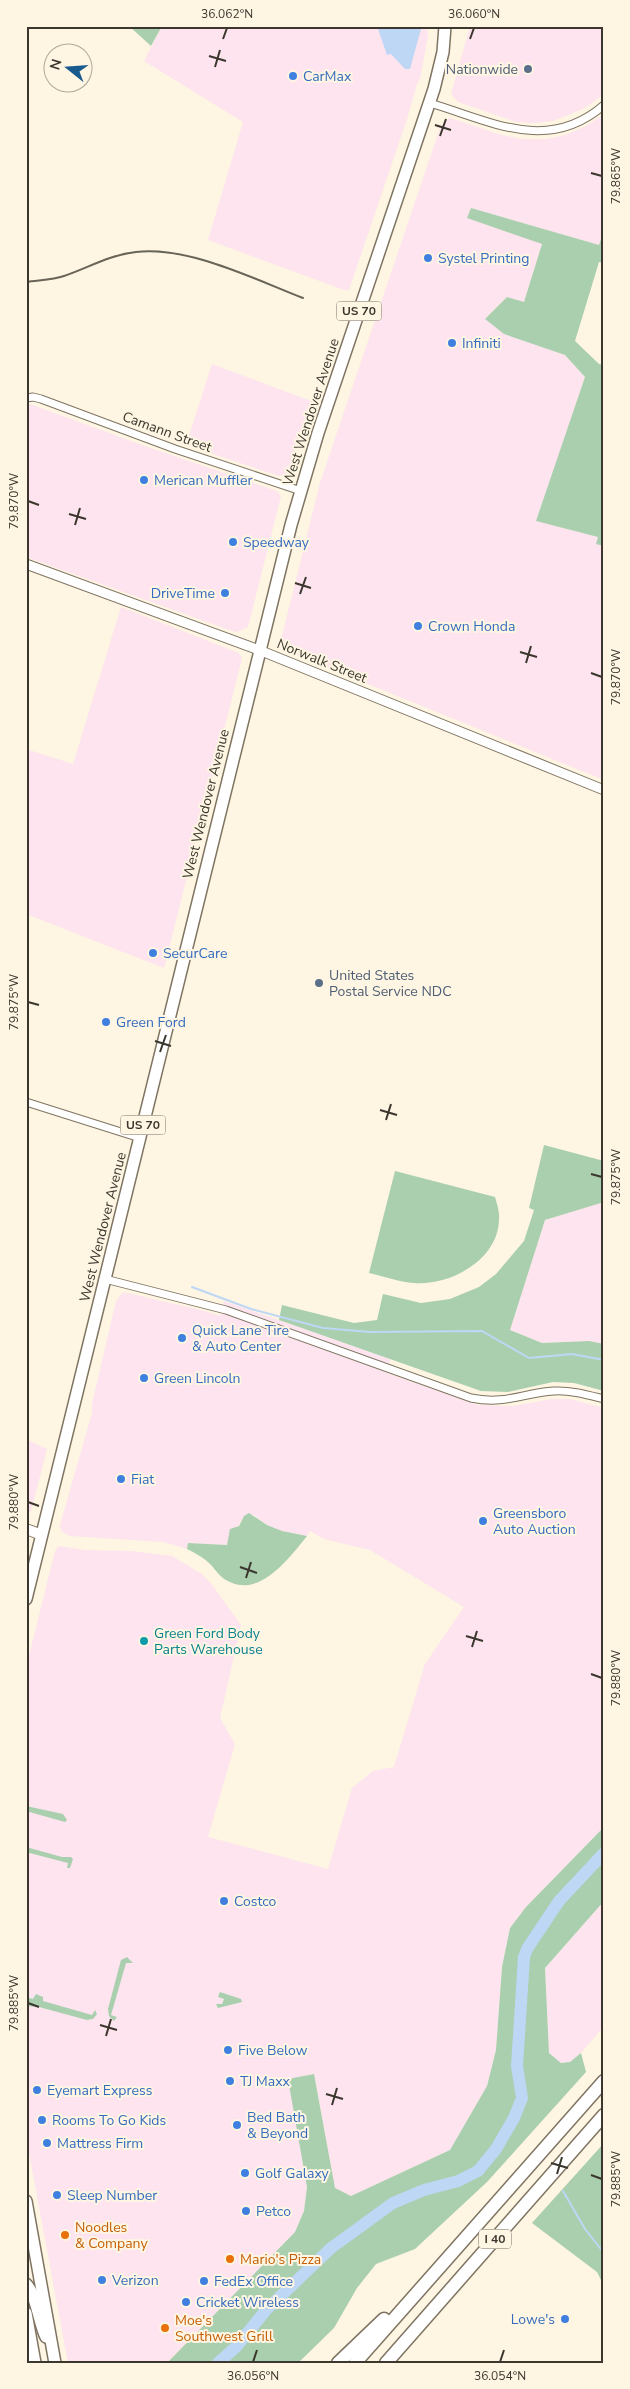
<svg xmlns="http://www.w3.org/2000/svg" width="630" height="2389" viewBox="0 0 630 2389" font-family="'Nunito Sans',sans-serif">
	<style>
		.commercial { fill: #fde4ee }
		.green { fill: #a9cfaf }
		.water { fill: #bdd7f5 }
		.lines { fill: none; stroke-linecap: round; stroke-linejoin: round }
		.stream { stroke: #bdd7f5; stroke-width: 2 }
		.river { stroke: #bdd7f5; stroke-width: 12 }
		.minor-casing { stroke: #7f7461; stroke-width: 9 }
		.tertiary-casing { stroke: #7f7461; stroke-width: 11 }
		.secondary-casing { stroke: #7f7461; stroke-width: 12 }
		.trunk-casing { stroke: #7f7461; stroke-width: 14 }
		.motorway-casing { stroke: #7f7461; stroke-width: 15 }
		.minor { stroke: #fff; stroke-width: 7 }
		.tertiary { stroke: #fff; stroke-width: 9 }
		.secondary { stroke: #fff; stroke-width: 10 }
		.trunk { stroke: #fff; stroke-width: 11 }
		.motorway { stroke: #fff; stroke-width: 12 }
		.rail { stroke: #696458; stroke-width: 2 }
		.ticks { fill: none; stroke: #3b372e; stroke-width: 2 }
		.service-dot { fill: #5c6f8a; stroke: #fef5e3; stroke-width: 2 }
		.shop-dot { fill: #3f7fe0; stroke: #fef5e3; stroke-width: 2 }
		.culture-dot { fill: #0f9aa8; stroke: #fef5e3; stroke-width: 2 }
		.food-dot { fill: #e8710a; stroke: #fef5e3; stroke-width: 2 }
		.labels { text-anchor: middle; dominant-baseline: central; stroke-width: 4; stroke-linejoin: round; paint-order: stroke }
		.shield { fill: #fef5e3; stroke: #767064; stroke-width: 1 }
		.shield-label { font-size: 12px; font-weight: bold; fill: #3b372e }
		.service-label { font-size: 14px; fill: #4e5e75; stroke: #fef5e3; text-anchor: end }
		.shop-label { font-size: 14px; fill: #366cbe; stroke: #fef5e3; text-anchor: start }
		.street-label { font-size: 14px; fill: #3b372e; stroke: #fef5e3 }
		.culture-label { font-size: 14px; fill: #0d838f; stroke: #fef5e3; text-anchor: start }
		.food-label { font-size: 14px; fill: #c56008; stroke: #fef5e3; text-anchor: start }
		.neatline { fill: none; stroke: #3b372e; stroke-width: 2 }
		.ticks-label { font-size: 12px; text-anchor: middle; fill: #3b372e }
	</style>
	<rect width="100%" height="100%" fill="#fef5e3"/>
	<g class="commercial">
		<path d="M162,26H427L428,36L420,79L417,84L407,119L349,290H344L208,240L243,122L144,61Z"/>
		<path d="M470,26H604V94L585,108L566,116L553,121L533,123L516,122L458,102L451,94Z"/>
		<path d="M604,114V230L599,245L471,208L468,218L542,243L524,302L507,297L485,319L504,334L565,355L585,377L537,521L598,537L597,544L604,546V780L284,650L280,644L320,483L440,128L444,122L450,118L502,135L522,139H546L565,135L586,126Z"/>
		<path d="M212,364L311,401L287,475L279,476L186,445Z"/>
		<path d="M30,404L142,445L277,491L281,496L248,627L237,632L229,630L26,557V405Z"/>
		<path d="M121,607L239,653L242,658L164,968L26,914V749L73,764Z"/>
		<path d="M604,1202V1344L589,1341L542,1343L510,1330L545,1220Z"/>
		<path d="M123,1292L205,1311L220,1316L224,1301L390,1359L387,1373L478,1405L513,1406L552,1399H570L604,1408V1827L526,1907L510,1928L502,1967L496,2050L487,2086L450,2150L351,2196L335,2188L314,2074L289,2079L307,2187L304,2211L295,2232L167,2363H68L26,2137V1668L55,1551L59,1546L85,1550L130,1551L172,1556L202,1574L213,1586L241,1625L220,1718L235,1744L208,1837L328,1869L352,1788L373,1771L394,1767L425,1664L464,1607L370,1550L324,1539L310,1531L307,1536L282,1531L267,1525L254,1515L244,1516L227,1545L188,1543L187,1549L163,1542L70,1536L61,1531L60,1525L92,1413V1404L116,1301Z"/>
		<path d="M26,1439L47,1449L31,1511L26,1516Z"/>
		<path d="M604,1901V2026L581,2053L570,2062L561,2063L549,2053L545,1968Z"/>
	</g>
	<g class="green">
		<path d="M129,26H162L151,46Z"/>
		<path d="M471,208L599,245L604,230V263L599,262L575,341L599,364L604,365V546L596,544L598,537L536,521L585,377L565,355L504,334L485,319L507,297L524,302L542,244L467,218Z"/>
		<path d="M544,1145L604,1161V1202L545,1220L510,1330L542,1343L589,1341L604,1344V1391L574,1383L553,1382L508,1392L481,1391L279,1320L282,1305L354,1323L377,1320L383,1294L421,1303L450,1299L479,1287L496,1274L524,1241L534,1210L529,1208Z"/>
		<path d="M395,1171L495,1197C497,1204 500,1213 499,1220C498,1260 450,1286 414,1283C399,1282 383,1276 369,1273Z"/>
		<path d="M249,1513L267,1525L282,1531L307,1536C291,1556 261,1597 230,1582C221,1579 216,1570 210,1564C203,1557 195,1553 187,1549L188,1543L227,1545L230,1529L239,1526L244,1516Z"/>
		<path d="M26,1806L63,1814L67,1820L65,1822L26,1811Z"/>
		<path d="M604,1827V1901L545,1968L549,2053L561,2063L570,2062L581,2053L586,2072L487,2182L415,2249L376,2264L357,2288L334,2328L298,2363H167L295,2232L304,2211L307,2187L288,2079L314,2074L335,2188L351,2196L450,2150L487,2086L496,2050L502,1967L510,1928L526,1907Z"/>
		<path d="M26,1847L62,1857H71L73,1859L70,1868H67L68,1863L26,1852Z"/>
		<path d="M127,1957L133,1963H126L111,2015L117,2017L114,2021L109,2016L108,2009L121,1960Z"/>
		<path d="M220,1992L241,1999L242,2002L218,2008L216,2004H222L224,1999L218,1997Z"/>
		<path d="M36,1994L43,1997V2001L92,2015L95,2010L97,2014L93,2019L87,2020L39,2007L26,2006V1997L33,1999Z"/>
		<path d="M604,2143V2286L597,2272L532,2223Z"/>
	</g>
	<path class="water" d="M377,26H415L421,29L410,69H405L391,54L387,55Z"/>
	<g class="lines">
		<g class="stream">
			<path d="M192,1287L251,1309L323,1328L370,1332L482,1331L529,1358L572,1354L604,1360"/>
			<path d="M563,2191L585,2229L604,2253"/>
		</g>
		<path class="river" d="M218,2363L237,2346L266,2310L331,2248L393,2203L424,2190L458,2181L478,2171L496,2149L514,2118L522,2098L517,2066L524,1957L527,1949L559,1901L604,1853"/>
		<g class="minor-casing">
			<g id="minor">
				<path d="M430,103C490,121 548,154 604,105"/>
				<path d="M26,398L33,397L41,399L175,449L301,491"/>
				<path d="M26,1102L140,1138"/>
				<path d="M105,1279L226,1310L471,1398C506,1405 522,1393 554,1391C571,1390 588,1395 604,1399"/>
			</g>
		</g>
		<g class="tertiary-casing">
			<path id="tertiary" d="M26,564L259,650L604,790"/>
		</g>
		<g class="secondary-casing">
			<path id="secondary" d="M26,1529L42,1535"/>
		</g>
		<g class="trunk-casing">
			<g id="trunk">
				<path d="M26,1599L291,525L318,433L434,89L443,52L445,26"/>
				<path d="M26,2201L55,2363"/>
				<path d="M26,2284C36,2293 39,2324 46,2337"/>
				<path d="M26,2313L35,2363"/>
			</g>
		</g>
		<g class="motorway-casing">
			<g id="motorway">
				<path d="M338,2363L384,2319"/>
				<path d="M355,2363L604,2081"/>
				<path d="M386,2363L604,2115"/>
			</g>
		</g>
		<use href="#minor" class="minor"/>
		<use href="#tertiary" class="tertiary"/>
		<use href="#secondary" class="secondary"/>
		<use href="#trunk" class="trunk"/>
		<use href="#motorway" class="motorway"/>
		<g class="rail">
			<path d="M26,31L30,26"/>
			<path d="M26,282C38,280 52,280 64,276C88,268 109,255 136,252C189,246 254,279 303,298"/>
		</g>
	</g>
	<path class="ticks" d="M223,39L227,28M470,39L474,28M209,56L226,61M215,67L220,50M435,125L451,130M440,136L446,119M591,173L602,176M28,501L39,505M69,514L86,519M75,525L80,508M295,583L311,588M300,594L306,577M520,652L537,657M526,663L531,646M591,673L602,677M28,1002L39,1005M155,1041L171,1046M160,1052L166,1035M380,1110L397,1115M386,1120L391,1104M591,1174L602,1177M28,1502L39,1506M240,1567L257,1573M246,1578L251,1562M466,1636L483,1641M472,1647L477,1631M591,1674L602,1678M28,2003L39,2007M100,2025L117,2030M106,2036L111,2019M326,2094L343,2099M332,2105L337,2088M551,2163L568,2168M557,2174L562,2157M591,2175L602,2179M253,2362L257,2350M500,2362L504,2350"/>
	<g class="service-dot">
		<circle cx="528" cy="69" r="5"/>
		<circle cx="319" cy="983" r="5"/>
	</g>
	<g class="shop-dot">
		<circle cx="293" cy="76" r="5"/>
		<circle cx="428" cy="258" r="5"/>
		<circle cx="452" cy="343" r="5"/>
		<circle cx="144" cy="480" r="5"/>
		<circle cx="233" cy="542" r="5"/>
		<circle cx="225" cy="593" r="5"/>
		<circle cx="418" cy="626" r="5"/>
		<circle cx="153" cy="953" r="5"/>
		<circle cx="106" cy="1022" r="5"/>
		<circle cx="182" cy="1338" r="5"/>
		<circle cx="144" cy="1378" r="5"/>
		<circle cx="121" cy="1479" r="5"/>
		<circle cx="483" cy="1521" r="5"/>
		<circle cx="224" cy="1901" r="5"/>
		<circle cx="228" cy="2050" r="5"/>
		<circle cx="230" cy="2081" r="5"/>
		<circle cx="37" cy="2090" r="5"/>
		<circle cx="42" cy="2120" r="5"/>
		<circle cx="237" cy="2125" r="5"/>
		<circle cx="47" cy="2143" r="5"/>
		<circle cx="245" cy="2173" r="5"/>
		<circle cx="57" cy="2195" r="5"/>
		<circle cx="246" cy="2211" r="5"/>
		<circle cx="102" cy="2280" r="5"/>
		<circle cx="204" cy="2281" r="5"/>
		<circle cx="186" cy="2302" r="5"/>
		<circle cx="565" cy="2319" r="5"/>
	</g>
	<circle class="culture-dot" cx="144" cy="1641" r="5"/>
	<g class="food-dot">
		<circle cx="65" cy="2235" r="5"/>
		<circle cx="230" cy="2259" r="5"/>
		<circle cx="165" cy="2328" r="5"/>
	</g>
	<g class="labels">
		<g class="shield">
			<rect x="336.5" y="301.5" width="45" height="19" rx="4"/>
			<rect x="120.5" y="1115.5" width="45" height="19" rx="4"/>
			<rect x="479" y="2229.5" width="32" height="19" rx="4"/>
		</g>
		<g class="shield-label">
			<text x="359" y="311">US 70</text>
			<text x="143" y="1125">US 70</text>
			<text x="495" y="2239">I 40</text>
		</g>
		<g class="service-label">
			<text x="518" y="69">Nationwide</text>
			<text x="329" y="975" text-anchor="start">United States<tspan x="329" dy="16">Postal Service NDC</tspan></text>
		</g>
		<g class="shop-label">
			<text x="303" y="76">CarMax</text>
			<text x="438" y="258">Systel Printing</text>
			<text x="462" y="343">Infiniti</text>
			<text x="154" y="480">Merican Muffler</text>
			<text x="243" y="542">Speedway</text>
			<text x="215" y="593" text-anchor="end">DriveTime</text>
			<text x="428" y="626">Crown Honda</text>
			<text x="163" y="953">SecurCare</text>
			<text x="116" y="1022">Green Ford</text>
			<text x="192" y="1330">Quick Lane Tire<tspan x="192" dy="16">&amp; Auto Center</tspan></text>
			<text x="154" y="1378">Green Lincoln</text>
			<text x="131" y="1479">Fiat</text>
			<text x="493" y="1513">Greensboro<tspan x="493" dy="16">Auto Auction</tspan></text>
			<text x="234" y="1901">Costco</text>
			<text x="238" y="2050">Five Below</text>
			<text x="240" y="2081">TJ Maxx</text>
			<text x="47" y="2090">Eyemart Express</text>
			<text x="247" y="2117">Bed Bath<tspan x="247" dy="16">&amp; Beyond</tspan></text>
			<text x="52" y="2120">Rooms To Go Kids</text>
			<text x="57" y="2143">Mattress Firm</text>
			<text x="255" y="2173">Golf Galaxy</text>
			<text x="67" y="2195">Sleep Number</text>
			<text x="256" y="2211">Petco</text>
			<text x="112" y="2280">Verizon</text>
			<text x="214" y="2281">FedEx Office</text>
			<text x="196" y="2302">Cricket Wireless</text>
			<text x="555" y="2319" text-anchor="end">Lowe's</text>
		</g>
		<g class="street-label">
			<text transform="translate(311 412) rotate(-72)">West Wendover Avenue</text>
			<text transform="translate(167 432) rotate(20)">Camann Street</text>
			<text transform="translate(322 661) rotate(22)">Norwalk Street</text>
			<text transform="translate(206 804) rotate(-76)">West Wendover Avenue</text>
			<text transform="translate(103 1227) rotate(-76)">West Wendover Avenue</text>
		</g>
		<g class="culture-label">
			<text x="154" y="1633">Green Ford Body<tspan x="154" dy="16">Parts Warehouse</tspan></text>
		</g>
		<g class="food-label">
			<text x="75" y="2227">Noodles<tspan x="75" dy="16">&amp; Company</tspan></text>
			<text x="240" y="2259">Mario's Pizza</text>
			<text x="175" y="2320">Moe's<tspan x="175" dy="16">Southwest Grill</tspan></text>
		</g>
	</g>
	<rect width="630" height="2389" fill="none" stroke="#fef5e3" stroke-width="55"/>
	<g transform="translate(68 68) rotate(287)"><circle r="24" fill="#fef5e3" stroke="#b0a99b"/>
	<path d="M0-4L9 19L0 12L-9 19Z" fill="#18598e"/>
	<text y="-8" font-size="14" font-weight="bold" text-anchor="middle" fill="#3b372e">N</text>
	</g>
	<rect x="28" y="28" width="574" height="2334" class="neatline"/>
	<g class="ticks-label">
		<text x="227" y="18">36.062°N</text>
		<text x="474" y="18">36.060°N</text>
		<text transform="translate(616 176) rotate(-90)" y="4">79.865°W</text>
		<text transform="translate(14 501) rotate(-90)" y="4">79.870°W</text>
		<text transform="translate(616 677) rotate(-90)" y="4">79.870°W</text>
		<text transform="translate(14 1002) rotate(-90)" y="4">79.875°W</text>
		<text transform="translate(616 1177) rotate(-90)" y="4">79.875°W</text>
		<text transform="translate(14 1502) rotate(-90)" y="4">79.880°W</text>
		<text transform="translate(616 1678) rotate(-90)" y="4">79.880°W</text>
		<text transform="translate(14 2003) rotate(-90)" y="4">79.885°W</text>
		<text transform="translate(616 2179) rotate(-90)" y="4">79.885°W</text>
		<text x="253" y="2380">36.056°N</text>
		<text x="500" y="2380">36.054°N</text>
	</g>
</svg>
